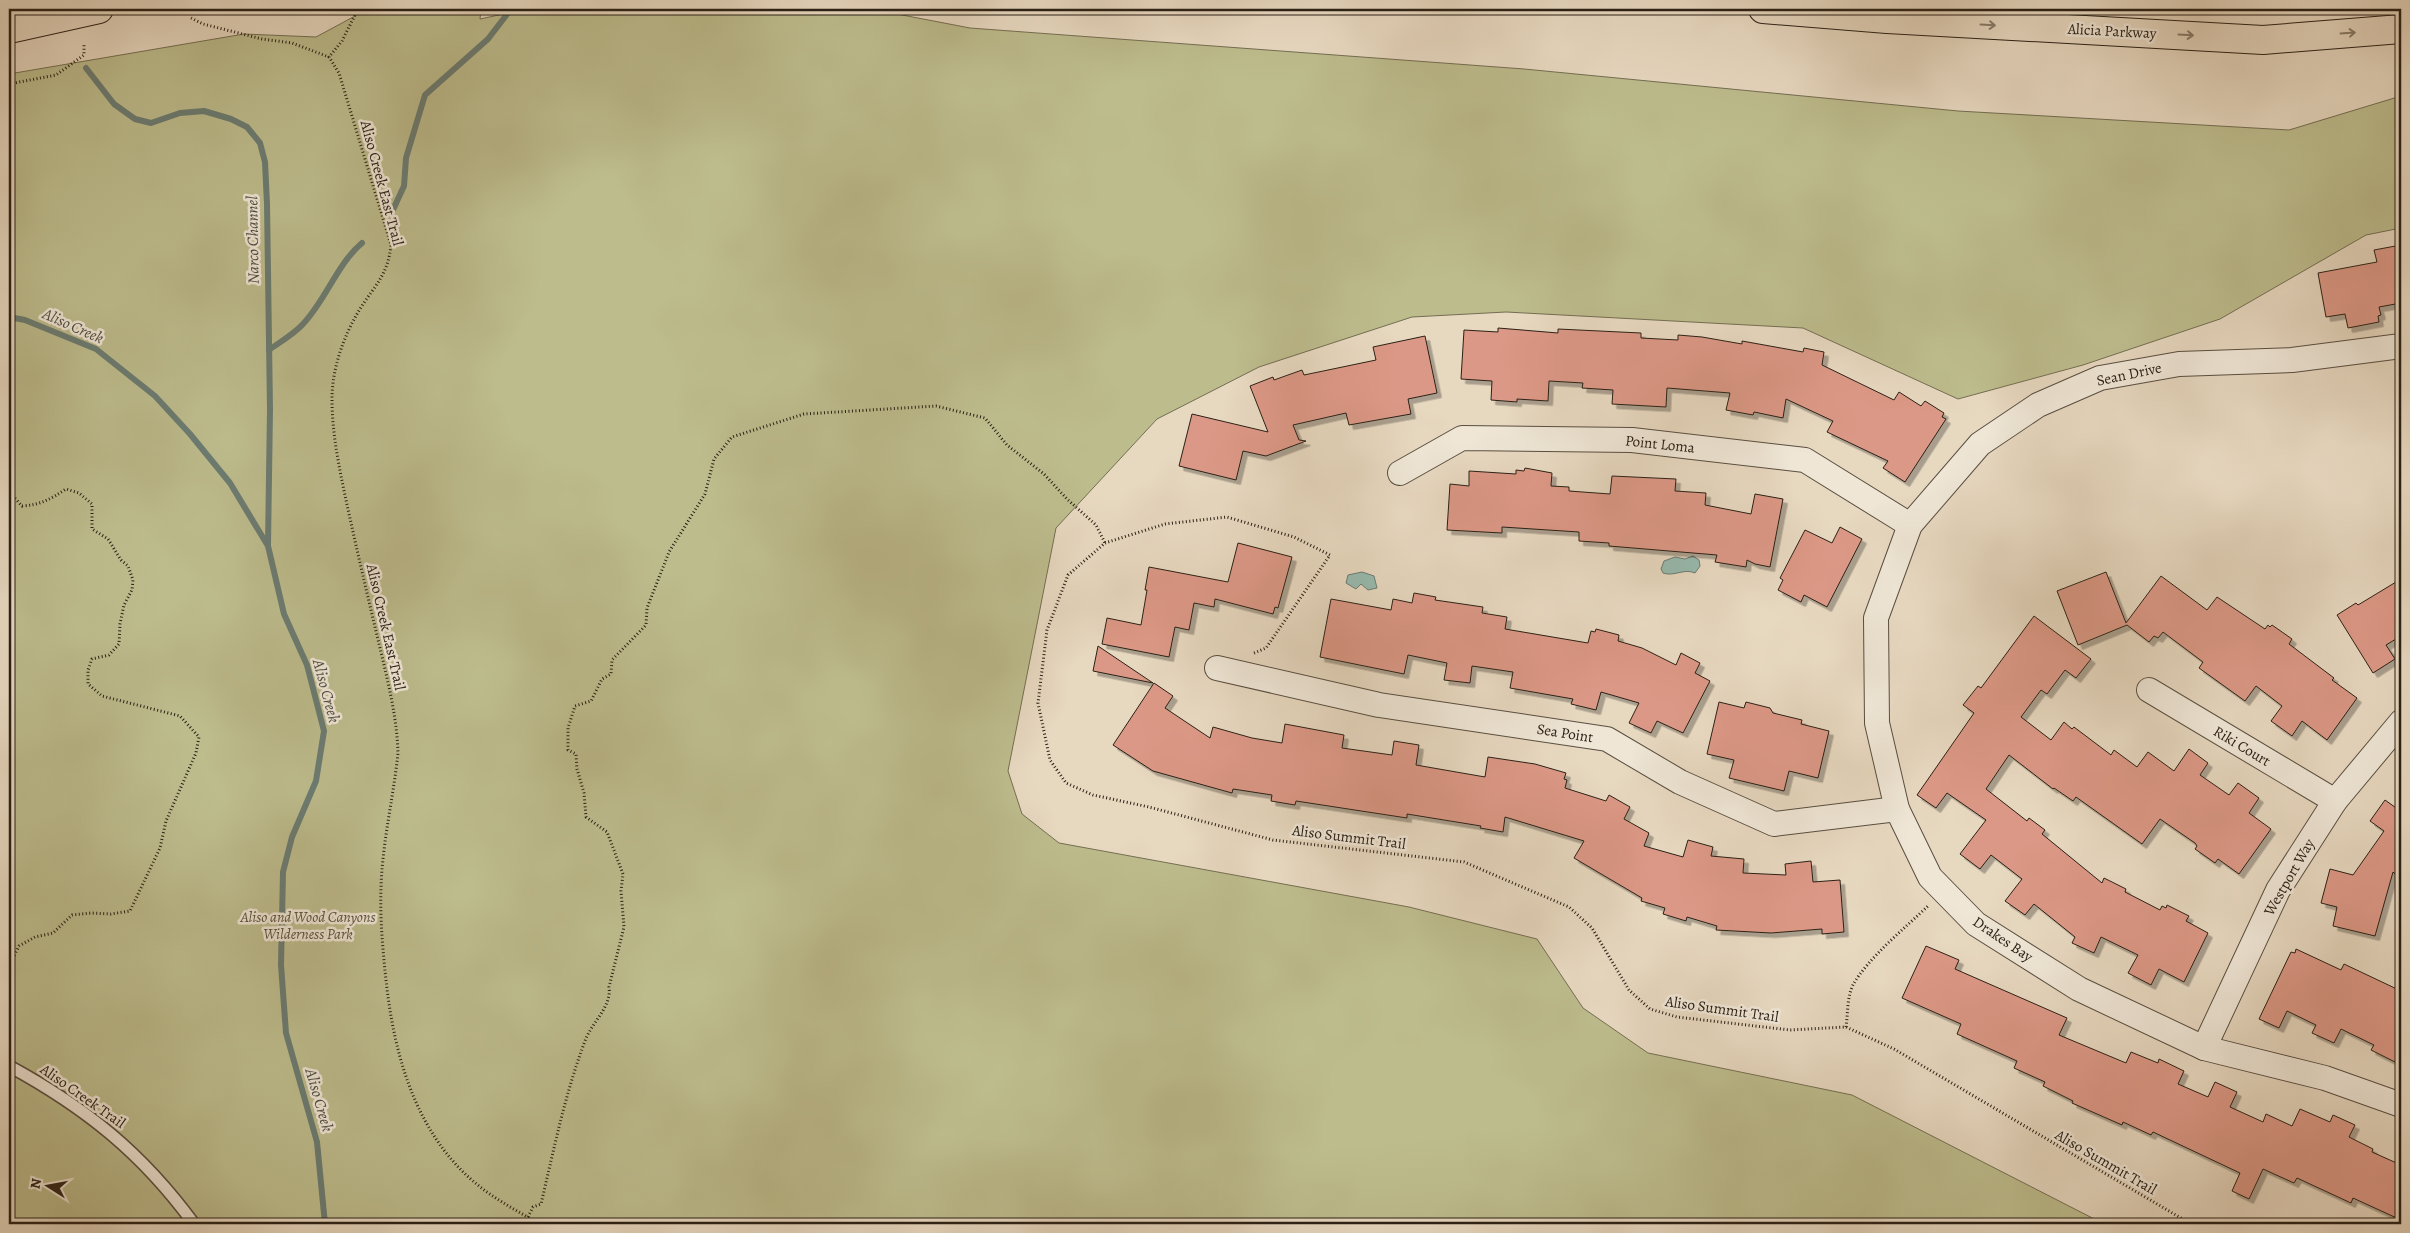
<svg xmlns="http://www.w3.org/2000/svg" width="2410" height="1233" viewBox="0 0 2410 1233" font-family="Alegreya,serif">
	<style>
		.green { fill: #bdbc8d; stroke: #746e52 }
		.water { fill: #97baaf; stroke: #6b7c72 }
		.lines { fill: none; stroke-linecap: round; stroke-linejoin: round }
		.stream { stroke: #6b7c72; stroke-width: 6 }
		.building { fill: #dc9886; stroke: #2a2016; filter: url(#shadow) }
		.lane-casing { stroke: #594e40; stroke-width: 14 }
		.street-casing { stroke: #594e40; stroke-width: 26 }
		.primary-casing { stroke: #2a2016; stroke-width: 30 }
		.path { stroke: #2a2016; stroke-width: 3; stroke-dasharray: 1 2.5; stroke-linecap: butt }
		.lane { stroke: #efe6d6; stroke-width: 11 }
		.street { stroke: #efe6d6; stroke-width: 24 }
		.primary { stroke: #e7d8c0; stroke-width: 28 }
		.oneway { stroke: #887c6b }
		.labels { text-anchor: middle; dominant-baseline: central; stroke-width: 5; stroke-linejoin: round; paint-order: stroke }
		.street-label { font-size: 15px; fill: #2a2016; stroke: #efe6d6 }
		.park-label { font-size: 15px; font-style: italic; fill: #564f3a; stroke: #efe6d6 }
		.water-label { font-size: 16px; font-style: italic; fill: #4b4e44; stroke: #efe6d6 }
	</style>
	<defs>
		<filter id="shadow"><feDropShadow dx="4.5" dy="4.5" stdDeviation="0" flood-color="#0004"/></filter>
	</defs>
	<rect width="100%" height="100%" fill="#e7d8c0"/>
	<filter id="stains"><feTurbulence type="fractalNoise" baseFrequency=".004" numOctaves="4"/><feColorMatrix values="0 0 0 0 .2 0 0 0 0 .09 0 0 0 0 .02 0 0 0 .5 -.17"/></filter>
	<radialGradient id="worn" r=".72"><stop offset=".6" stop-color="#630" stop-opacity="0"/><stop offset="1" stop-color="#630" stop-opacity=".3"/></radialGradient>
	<path class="green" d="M368,9H481L480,19L527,9H871L970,28L1524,69L1958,111L2289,130L2401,96V228L2366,235L2220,319L2083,365L1958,399L1803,328L1506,312L1412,317L1259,367L1157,419L1056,528L1008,771L1022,814L1059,843L1409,907L1537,939L1583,1008L1648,1053L1852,1095L2104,1224H9V74L244,34L316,37Z"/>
	<g class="water">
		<path d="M1693,556L1699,560L1700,566L1695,573C1684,568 1674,577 1663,573L1661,569L1664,561L1675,557L1685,559Z"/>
		<path d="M1362,572L1374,576L1377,588L1368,590L1361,584L1356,589L1346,583L1348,575Z"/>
	</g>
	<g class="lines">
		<g class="stream">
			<path d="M86,68L114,104L135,119L151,123L180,113L204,111L231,119L247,127L260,143L265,162L267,204L270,409L268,545"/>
			<path d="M392,212L404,186L406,158L425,95L488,39L511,9"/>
			<path d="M9,317L25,320L96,349L155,396L190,434L230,483L268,546L284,614L307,665L324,731L316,781L292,837L283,872L281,965L286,1033L317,1142L325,1224"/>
			<path d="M269,350C280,342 294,334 303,324C326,300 337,264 362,243"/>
		</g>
	</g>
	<g class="building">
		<path d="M2401,245V303L2379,307L2381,315L2378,316L2379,322L2348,328L2345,314L2326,317L2318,273L2377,262L2374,250Z"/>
		<path d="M1498,328L1558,333V329L1641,333V338L1678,340V335L1702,337L1742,344V341L1803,352L1804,348L1824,352L1822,365L1894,400L1899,392L1921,406L1925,401L1944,413L1942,417L1946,419L1905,482L1883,468L1888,461L1827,432L1833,421L1786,399L1783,418L1754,412L1753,415L1726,410L1730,393L1667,388L1666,407L1612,404L1613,390L1582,388L1583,383L1549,381L1548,401L1517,399V402L1491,400L1492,381L1461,379L1464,330L1498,332Z"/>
		<path d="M1425,336L1437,393L1408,399L1411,414L1349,425L1346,413L1293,425L1299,440L1306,441L1266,456L1243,451L1236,480L1179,466L1192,414L1268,432L1250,386L1273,377L1274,380L1302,370L1304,375L1376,360L1373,347Z"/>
		<path d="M1525,468L1552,473L1551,486L1569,487V491L1610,494L1612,476L1676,479L1675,491L1706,493L1705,505L1751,514L1755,494L1783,499L1770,567L1755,564L1747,560L1746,567L1715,562L1717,555L1609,546V543L1579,541V532L1502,527V533L1447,530L1450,484L1469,486V471L1516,474V470L1524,471Z"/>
		<path d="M1840,527L1862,539L1827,607L1804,595L1801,602L1778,590L1783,580L1780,578L1805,530L1832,543Z"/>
		<path d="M1238,543L1292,557L1278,608L1275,607L1273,614L1215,599L1214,607L1194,603L1189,630L1175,627L1169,657L1102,644L1107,618L1141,625L1147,590H1145L1149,567L1228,582Z"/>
		<path d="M2106,572L2126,623L2161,576L2207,610L2217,597L2265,629L2268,625L2270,627L2272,625L2292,639L2289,644L2334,678L2332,680L2357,698L2327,740L2302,721L2292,736L2271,721L2282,706L2256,686L2245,701L2199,668L2203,662L2163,632L2158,638L2154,636L2149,642L2127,625L2078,645L2057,591Z"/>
		<path d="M2401,579V636L2386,645L2395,659L2373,673L2337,615L2356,603L2358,605Z"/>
		<path d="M1414,593L1436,597L1435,600L1483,607L1482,613L1507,617L1505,629L1588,643L1591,631L1595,632L1596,629L1619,635L1618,641L1642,648L1676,665L1681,653L1700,663L1695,673L1710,681L1683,733L1657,721L1651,733L1629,723L1639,703L1601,692L1596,710L1571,704L1573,699L1510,688L1513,672L1472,666L1470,683L1444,680L1447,663L1408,655L1404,674L1320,657L1331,599L1391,610L1393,599L1412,603Z"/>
		<path d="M2034,616L2091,659L2076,678L2065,670L2047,694L2041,690L2021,717L2051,740L2064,722L2072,729L2074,727L2111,755L2114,750L2137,767L2148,752L2174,771L2189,749L2208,763L2200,775L2229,795L2238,783L2259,798L2249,813L2271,829L2239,874L2218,859L2215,863L2195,849L2197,846L2195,843L2160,819L2142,844L2076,797L2073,801L2054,788L2053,789L2009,755L1986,789L2027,821L2029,818L2045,830L2042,834L2102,883L2104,878L2126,889L2125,892L2160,910L2162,906L2166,908L2167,905L2189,916L2186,921L2208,933L2184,982L2159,969L2151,985L2128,973L2138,955L2101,937L2094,953L2072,943L2075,937L2034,904L2025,915L2005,901L2022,879L1991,855L1980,869L1960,854L1986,820L1947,793L1936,808L1917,795L1974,713L1963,705L1978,686L1981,688Z"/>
		<path d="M1098,646L1153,683L1093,671Z"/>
		<path d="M1154,683L1173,696L1165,708L1210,738L1213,727L1252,738L1282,743L1285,724L1344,735L1342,748L1392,755L1394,741L1419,745L1416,765L1485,777L1488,757L1535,764L1566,773L1564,779L1567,780L1565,788L1606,801L1609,795L1630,807L1624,819L1649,833L1644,846L1683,857L1688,840L1713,847L1711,856L1744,859L1743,873L1786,875L1785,864L1811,861L1813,882L1840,880L1844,932L1822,934V929L1771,933L1716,930L1717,926L1687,917L1686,921L1663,914L1665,908L1641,901L1642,898L1574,858L1584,841L1505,817L1503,832L1480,828L1481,826L1407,814V818L1296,801L1295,805L1271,801L1272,795L1233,789L1232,793L1153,771L1113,745Z"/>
		<path d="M1719,702L1744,708L1746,702L1770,708L1773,713L1802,720L1801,724L1829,731L1818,778L1789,771L1784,791L1729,778L1734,760L1707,754Z"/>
		<path d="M2385,800L2399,810L2401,807V879L2393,872L2375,936L2333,926L2337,907L2321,903L2330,869L2353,875L2384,831L2370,821Z"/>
		<path d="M1926,946L1959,960L1955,969L2067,1018L2059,1035L2126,1063L2131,1052L2158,1063L2159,1059L2184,1071L2178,1084L2208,1097L2215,1082L2237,1092L2230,1107L2263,1122L2266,1114L2292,1126L2300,1109L2330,1122L2333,1115L2355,1125L2349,1137L2373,1149L2372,1152L2401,1165V1220L2353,1198L2351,1203L2297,1178L2294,1183L2263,1169L2249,1199L2232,1191L2240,1173L2153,1132L2151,1135L2123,1122L2122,1125L2072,1103L2073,1101L2043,1086L2045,1082L2014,1068L2017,1061L1957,1034L1961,1024L1902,998Z"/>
		<path d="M2296,949L2341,970L2344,964L2401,991V1048L2395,1062L2371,1050L2374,1045L2341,1029L2334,1043L2312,1033L2316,1025L2287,1011L2279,1028L2259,1019L2291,952L2295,953Z"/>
	</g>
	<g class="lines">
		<g class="lane-casing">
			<path id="lane" d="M9,1066C86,1108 142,1153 194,1224"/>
		</g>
		<g class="street-casing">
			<g id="street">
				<path d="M2401,346L2292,360L2179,364L2100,378L2038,405L1980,444L1910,525L1876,618L1877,723L1897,809L1930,877L1976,924L2079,989L2204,1048L2325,1078L2401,1105"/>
				<path d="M1400,473L1462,438L1632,440L1805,460L1910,525"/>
				<path d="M1217,668L1379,705L1607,739L1680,782L1774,824L1897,809"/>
				<path d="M2149,690L2335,801"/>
				<path d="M2204,1048L2278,890L2335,801L2401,722"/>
			</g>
		</g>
		<g class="primary-casing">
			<g id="primary">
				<path d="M1763,9L1887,19L2263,40L2401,29"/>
				<path d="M9,29L99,9"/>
			</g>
		</g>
		<g class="path">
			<path d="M358,9L342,41L329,57L339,73L391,245C388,275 375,285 360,309C344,335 332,368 332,399C332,433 339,467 346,500C357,551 369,602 381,652C389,686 397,719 398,753C394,792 385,831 382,870C379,907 382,943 386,980C394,1055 416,1136 479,1186C498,1201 519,1212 540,1224"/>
			<path d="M191,18L203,24L262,39L292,43L329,57"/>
			<path d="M9,84L56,75L84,55V43"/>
			<path d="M9,482L13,496L22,506C40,505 51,499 66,489L79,493L92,504V529L108,539L121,560L128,566L133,580L132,590L124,605L120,624L119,644L109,655L92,659L88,670V684L102,696L180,716L199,737L196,753L166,821L160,848L130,911L111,914L91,913L72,915L53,933L35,937L19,946L9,966"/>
			<path d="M1254,653L1266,648L1330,555L1294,537L1227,517L1165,524L1105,543L1068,575L1047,630L1038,703L1050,760L1066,783L1093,795L1149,807L1273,840L1464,862L1569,907L1592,928L1629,990L1650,1009L1677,1017L1790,1030L1846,1027L1894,1049L2191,1224"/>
			<path d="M1846,1027C1848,1013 1847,997 1853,985C1867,959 1906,927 1928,906"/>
			<path d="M528,1217L533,1207L541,1204C554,1149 565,1094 585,1041C591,1023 612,1007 609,987L624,927L621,891L623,874L607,832L586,817L584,793L577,769L576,754L568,750V728L575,706L591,701L602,679L611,674L612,660L646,625L647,608L669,552L705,494L714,459L732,437L804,414L936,406L985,418L1007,445L1044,474L1067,499L1096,525L1105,543"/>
		</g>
		<use href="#lane" class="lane"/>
		<use href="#street" class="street"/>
		<use href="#primary" class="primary"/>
	</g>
	<defs><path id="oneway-shaft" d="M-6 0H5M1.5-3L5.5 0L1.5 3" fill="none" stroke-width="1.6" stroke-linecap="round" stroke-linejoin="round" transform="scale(1.25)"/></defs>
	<g class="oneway">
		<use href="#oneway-shaft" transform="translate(1988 25) rotate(3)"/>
		<use href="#oneway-shaft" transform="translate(2348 33) rotate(-4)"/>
		<use href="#oneway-shaft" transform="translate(2186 35) rotate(3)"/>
	</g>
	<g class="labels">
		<g class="street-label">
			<text transform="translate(2112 31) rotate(3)">Alicia Parkway</text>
			<text transform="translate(382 183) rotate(75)">Aliso Creek East Trail</text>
			<text transform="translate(2129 374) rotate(-12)">Sean Drive</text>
			<text transform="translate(1660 444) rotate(6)">Point Loma</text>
			<text transform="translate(386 627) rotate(77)">Aliso Creek East Trail</text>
			<text transform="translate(1565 733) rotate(9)">Sea Point</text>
			<text transform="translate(2242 746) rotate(31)">Riki Court</text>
			<text transform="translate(1349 837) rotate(7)">Aliso Summit Trail</text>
			<text transform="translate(2289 877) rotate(-60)">Westport Way</text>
			<text transform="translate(2003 939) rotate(34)">Drakes Bay</text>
			<text transform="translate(1722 1009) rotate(8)">Aliso Summit Trail</text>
			<text transform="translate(83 1096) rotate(35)">Aliso Creek Trail</text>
			<text transform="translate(2106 1162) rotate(30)">Aliso Summit Trail</text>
		</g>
		<g class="park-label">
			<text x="308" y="917">Aliso and Wood Canyons<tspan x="308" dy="17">Wilderness Park</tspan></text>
		</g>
		<g class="water-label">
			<text transform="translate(253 240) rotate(-91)">Narco Channel</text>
			<text transform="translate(73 326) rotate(24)">Aliso Creek</text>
			<text transform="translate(326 691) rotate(75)">Aliso Creek</text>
			<text transform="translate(319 1100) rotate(74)">Aliso Creek</text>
		</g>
	</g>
	<rect width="2410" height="1233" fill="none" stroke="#e7d8c0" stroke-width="30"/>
	<rect x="10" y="10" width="2390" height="1213" fill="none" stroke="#2a2016" stroke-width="2.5"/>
	<rect x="15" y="15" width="2380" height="1203" fill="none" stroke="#2a2016"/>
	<g transform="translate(48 1186) rotate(281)" stroke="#efe6d6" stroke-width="4" paint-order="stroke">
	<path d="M0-4L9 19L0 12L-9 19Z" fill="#2a2016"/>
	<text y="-8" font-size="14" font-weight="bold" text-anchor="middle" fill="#2a2016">N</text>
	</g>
	<rect width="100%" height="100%" filter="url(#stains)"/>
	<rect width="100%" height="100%" fill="url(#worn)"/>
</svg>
